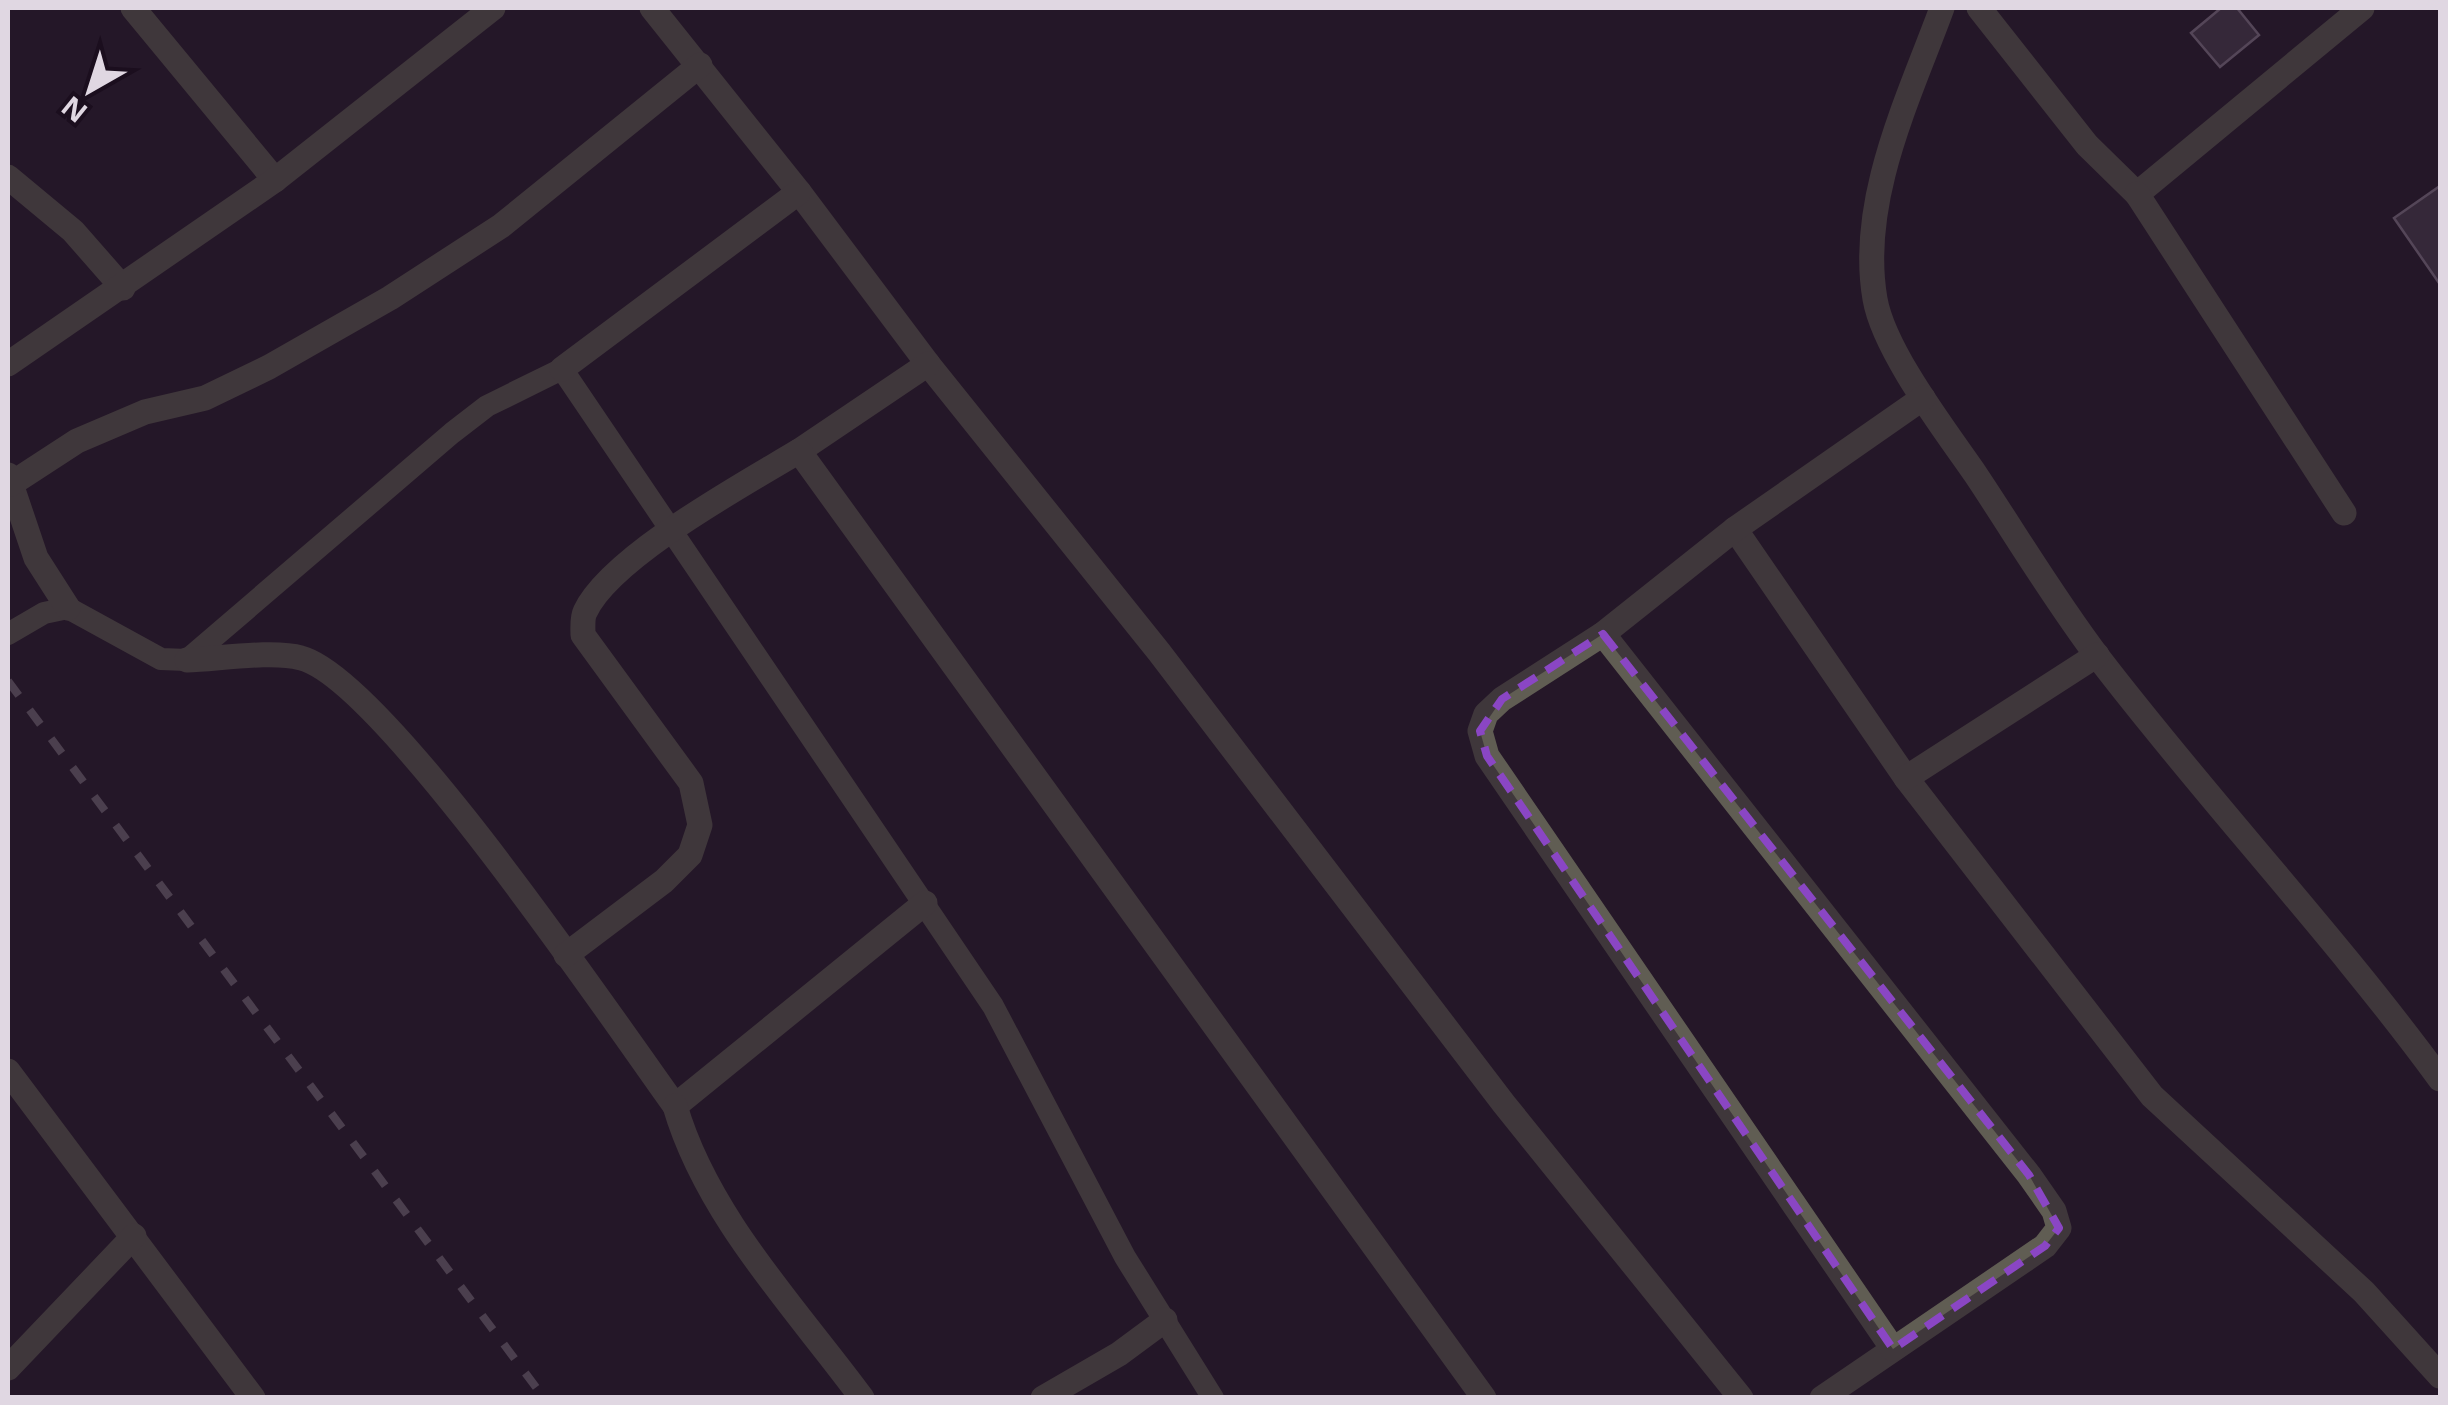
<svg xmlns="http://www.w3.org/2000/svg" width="2448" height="1405" viewBox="0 0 2448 1405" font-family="'Noto Sans',sans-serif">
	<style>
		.building { fill: #4b3c4f; stroke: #8f7f93; stroke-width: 2.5 }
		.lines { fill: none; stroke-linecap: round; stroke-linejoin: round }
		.service { stroke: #605d53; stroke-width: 22 }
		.minor { stroke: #605d53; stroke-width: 25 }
		.rail { stroke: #7b6f7d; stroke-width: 8; stroke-dasharray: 18 18; stroke-linecap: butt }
		.marked { fill: none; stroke: #8a46c4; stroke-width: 8; stroke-dasharray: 20 12; stroke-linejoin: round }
	</style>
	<rect width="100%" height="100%" fill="#251728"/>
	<g class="building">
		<path d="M2221,8H2237L2259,35L2220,67L2191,33Z"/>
		<path d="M2440,186V283H2439L2394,218Z"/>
	</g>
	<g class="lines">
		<path class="service" d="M8,634L44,613L68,608L161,659L187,660L452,433L487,406L562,369L993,1006L1125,1257L1213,1398"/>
		<g class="minor">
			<path d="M133,8L275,180"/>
			<path d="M652,8L799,192L928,364L1159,652L1504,1104L1741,1398"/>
			<path d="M1942,8C1909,98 1858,200 1875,299C1884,351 1945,430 1976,475C2016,535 2054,599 2098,657C2208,801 2333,933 2440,1079"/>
			<path d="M1979,8L2087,145L2137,194L2362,8"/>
			<path d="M8,177L73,231L123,288"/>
			<path d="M2137,194L2344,513"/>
			<path d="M8,364L275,180L493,8"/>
			<path d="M562,369L799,192"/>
			<path d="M799,451L928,364"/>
			<path d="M8,475L36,558L68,608"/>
			<path d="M11,484L77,441L145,412L205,398L269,367L390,298L501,226L700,65"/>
			<path d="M1735,529L1906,778L2152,1096L2364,1292L2440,1376"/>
			<path d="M1603,634L2029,1175L2054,1211L2059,1228L2045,1246L1822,1398"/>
			<path d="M187,660C218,659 273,650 301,658C383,679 615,1023 675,1106L925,903"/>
			<path d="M1906,778L2097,655"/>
			<path d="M566,955L664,881L690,855L700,825L691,783L583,635C583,628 582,618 585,612C610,557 746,483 799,451L1484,1398"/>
			<path d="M8,1071L253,1398"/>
			<path d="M675,1106C707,1216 795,1307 862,1398"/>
			<path d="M1893,1349L1487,756L1480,731L1486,714L1502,699L1603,634L1735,529L1923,398"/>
			<path d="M8,1368L134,1236"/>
			<path d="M1043,1398L1119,1354L1165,1320"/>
		</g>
		<path class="rail" d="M8,681L544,1398"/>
	</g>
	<path d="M0 0H2448V1405H0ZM1603,634L2029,1175L2059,1228L2045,1246L1893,1349L1487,756L1480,731L1502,699Z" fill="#251728" fill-opacity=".55" fill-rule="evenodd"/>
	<path class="marked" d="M1603,634L2029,1175L2059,1228L2045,1246L1893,1349L1487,756L1480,731L1502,699Z"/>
	<rect width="2448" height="1405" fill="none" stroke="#e0d7e2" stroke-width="20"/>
	<g transform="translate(90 90) rotate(219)" stroke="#1b0e1e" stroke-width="8" paint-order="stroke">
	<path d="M0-8L18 38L0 25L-18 38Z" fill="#e0d7e2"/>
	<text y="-15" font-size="28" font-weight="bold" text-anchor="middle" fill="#e0d7e2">N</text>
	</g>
</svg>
